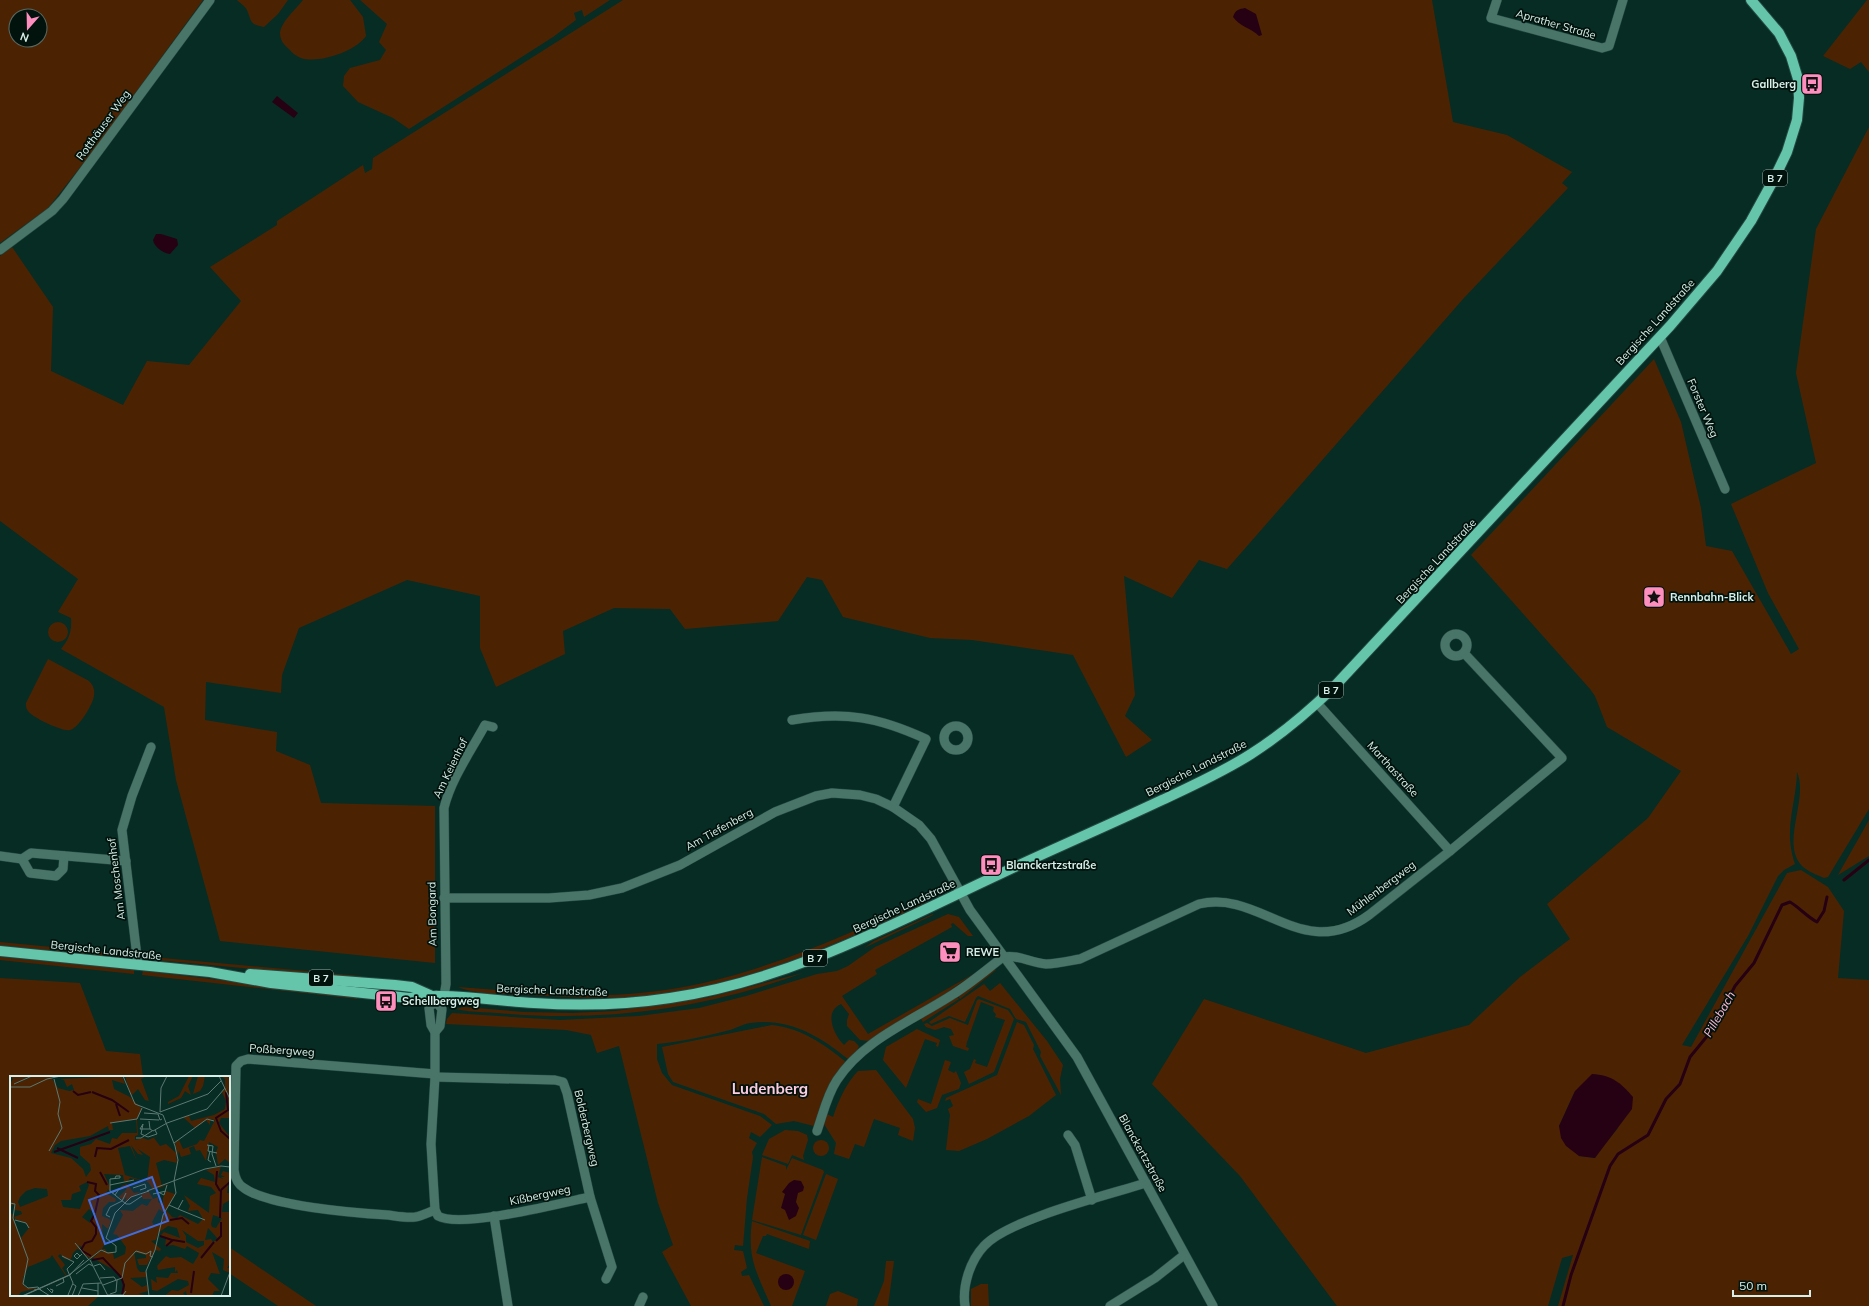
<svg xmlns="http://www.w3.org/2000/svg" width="1869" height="1306" viewBox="0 0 1869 1306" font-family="Mulish,sans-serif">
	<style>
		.green { fill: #4c2302; fill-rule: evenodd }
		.water { fill: #260113 }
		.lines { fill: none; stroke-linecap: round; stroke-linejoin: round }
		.stream { stroke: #260113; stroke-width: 3 }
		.street-casing { stroke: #244740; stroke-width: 10 }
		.primary-casing { stroke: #244740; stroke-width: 12 }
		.street { stroke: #497568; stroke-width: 9 }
		.primary { stroke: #64c5ab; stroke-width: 10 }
		.labels { text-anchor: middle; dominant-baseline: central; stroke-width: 3.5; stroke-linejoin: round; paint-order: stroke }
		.shield { fill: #02120d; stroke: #98ada7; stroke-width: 1 }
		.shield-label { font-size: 10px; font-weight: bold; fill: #d8f0e9 }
		.street-label { font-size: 11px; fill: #d8f0e9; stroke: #02120d }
		.poi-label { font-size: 11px; font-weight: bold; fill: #d8f0e9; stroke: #02120d; text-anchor: start }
		.water-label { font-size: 12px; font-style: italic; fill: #ffb8d4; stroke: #02120d }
		.district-label { font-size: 15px; font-weight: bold; fill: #feccdf; stroke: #02120d }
		.inset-river { fill: none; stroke: #260113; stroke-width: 2 }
		.inset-road { fill: none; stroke: #5b7a73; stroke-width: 1 }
		.view { fill: #426edb; fill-opacity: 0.15; stroke: #426edb; stroke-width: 2 }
		.inset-edge { fill: none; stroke: #d8f0e9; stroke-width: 2 }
	</style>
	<rect width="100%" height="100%" fill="#072c24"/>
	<g class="green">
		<path d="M0,0H203L93,151L48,208L0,243ZM16,16H40V40H16Z"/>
		<path d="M237,0H288L278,14L264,27C249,24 252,22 247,10C245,6 240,3 237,0Z"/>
		<path d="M303,0H350L363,17L366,36C356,51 319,64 301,58C296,56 292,53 289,49C284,45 280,40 280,33C281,22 296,9 303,0Z"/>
		<path d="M360,0H610L584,17L582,10L574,13L576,20L553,37L409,129L393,118L358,102L343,86L344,76L350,68L380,60L386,50L379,42L387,24Z"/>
		<path d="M623,0H1432L1453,122L1507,135L1572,172L1562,183L1568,188L1463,299L1227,569L1199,560L1172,598L1124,576L1135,695L1125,716L1152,740L1126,757L1073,655L972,640L930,638L843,617L822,580L807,577L778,621L685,629L670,609L614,608L563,631L565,654L496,687L480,648V596L407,580L299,628L282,675L281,693L206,682L205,720L277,732L276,751L310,765L321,803L435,806V963L220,941L176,780L164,707L61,649C69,639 72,632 71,618L58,612L78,579L0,521V256L12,247L53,307L51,371L123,405L147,361L189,365L241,301L210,267L277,225V221L363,165L365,173L372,169L373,158Z"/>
		<path d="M1867,0H1869V72L1861,62L1850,69L1823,56Z"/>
		<path d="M1869,127V809L1828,877L1824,878C1817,875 1807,871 1802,866C1780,843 1809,799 1797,772C1796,806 1783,829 1795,864L1784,870L1778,876L1748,936L1682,1045L1691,1047L1787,873L1801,870L1828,887L1844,911L1838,978L1869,980V1306H1558L1573,1255L1562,1258L1548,1306H1337L1240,1176L1152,1084L1204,999L1366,1053L1469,1025L1520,977L1570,939L1547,904L1648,818L1681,771L1607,727L1595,696L1590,689L1471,555L1654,359L1681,422L1701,508L1706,546L1732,551L1791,654L1799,649L1768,593L1731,504L1816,463L1796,373L1816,229ZM1575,1091L1618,1128L1600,1150L1595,1158L1579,1156L1559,1126Z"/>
		<circle cx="58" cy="632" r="10"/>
		<path d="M48,659L89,681C93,685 95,690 94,695C94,703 78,729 70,730C63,732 33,718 28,711C26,709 26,706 26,703Z"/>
		<path d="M1869,820V856L1838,875Z"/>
		<path d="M926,899L927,902C845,940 763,978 672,992C626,1000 579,998 533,995C514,994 474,995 458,987C518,991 580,999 640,993C744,983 832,941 926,899Z"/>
		<path d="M933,914V915L864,948L874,941Z"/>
		<path d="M948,914L959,917L973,936H968L953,923L951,924L952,927L875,970L877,974L842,996L868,1034L975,973L945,994L869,1041L860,1040L847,1026V1020L849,1014L841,1004C823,1012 834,1035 844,1045L849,1040L854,1041L859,1046L857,1051L848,1059C820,1036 788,1017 750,1023C743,1024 736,1028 730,1030C706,1036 681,1042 657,1044V1059L662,1073L672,1085L760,1116L772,1125L760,1137L751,1132L749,1138L757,1143L752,1152L753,1157L747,1198L743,1246L735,1245L734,1250L743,1251L747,1268L741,1272L742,1276L749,1275L764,1306H691L662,1252L673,1245L658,1203L619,1046L597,1053L591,1035L566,1030L446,1024L447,1019L452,1013L560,1020L639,1016L699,1008L746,996L817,974L837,971L848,966L875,947Z"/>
		<path d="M0,942L123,954L127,958L0,945Z"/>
		<path d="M0,957L134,970V974L0,960Z"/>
		<path d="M151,957L361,976V979L146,959Z"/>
		<path d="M994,969L996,970L960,999L958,996Z"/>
		<path d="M143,971L357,996V999L330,996L142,975Z"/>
		<path d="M803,973C710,1007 610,1022 510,1014C493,1012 473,1013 456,1009L464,1007L524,1012L572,1013L616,1011L710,997Z"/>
		<path d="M0,978L80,983L106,1051L140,1054L143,1077H11V1295H100L88,1306H0Z"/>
		<path d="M1000,983L1047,1041L1063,1065L1060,1079L1061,1095L1040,1056L1041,1052L1026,1022L1016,1019L1010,1009L978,996L976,998L965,1022L949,1016L931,1024L929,1022L984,984L990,991Z"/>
		<path d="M957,997L959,999L923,1022L921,1019Z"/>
		<path d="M979,999L1008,1010L1014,1019L994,1072L969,1084L964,1072L970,1069L974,1059L976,1060L975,1063L987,1067L1005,1020L995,1017L996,1014L993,1011L994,1007L981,1002L967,1042L966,1047L969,1048L968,1051L953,1046L949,1036L954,1035L951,1029L944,1027L935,1030L926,1027L924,1024L927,1023L932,1026L950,1018L968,1025L977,1000Z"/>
		<path d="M1017,1022L1024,1025L1034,1045L1033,1049L1056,1095L1029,1116L987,1139L959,1151L946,1150L950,1115L948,1109L953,1106L950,1099L945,1101L946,1098L997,1075Z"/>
		<path d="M772,1025C801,1028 824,1044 846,1062L830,1084L814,1126L794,1121L776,1124L764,1114L673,1082L668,1074L662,1047Z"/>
		<path d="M917,1029L940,1040L938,1047L936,1046L937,1043L925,1039L906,1088L883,1060L886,1047Z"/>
		<path d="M945,1060L951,1062L948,1070L954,1073L956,1071L961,1083L959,1089L942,1095L937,1108L926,1112L917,1102L918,1099L931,1104Z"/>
		<path d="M876,1070L913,1119L915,1128L913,1141L898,1135L900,1128L874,1119L864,1147L855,1144L849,1159L834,1154L836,1143L824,1124L827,1114L833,1117C839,1100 845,1085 858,1071Z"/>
		<path d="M785,1130L798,1131L807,1135L808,1140L803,1156L804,1160L792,1155L788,1164L762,1155L769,1139Z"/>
		<circle cx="821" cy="1148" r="8"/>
		<path d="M762,1157L786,1166V1170L792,1158L823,1170L824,1172L801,1235L752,1220Z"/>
		<path d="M826,1174L838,1179L816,1240L803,1235Z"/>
		<path d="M752,1221L810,1241L809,1249L767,1234L766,1236H763L756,1253L805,1271L792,1306H771C757,1273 747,1259 752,1221Z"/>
		<path d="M229,1247L316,1306H278L229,1273Z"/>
		<path d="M886,1261H894L888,1306H874L884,1281Z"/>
		<path d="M981,1284H988L989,1306H971V1289Z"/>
		<path d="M838,1291L858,1299L857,1306H826L830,1294Z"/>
	</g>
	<g class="water">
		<path d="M1245,8L1256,14L1262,35L1259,36C1251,28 1240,27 1233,17C1235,10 1239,9 1245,8Z"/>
		<path d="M277,96L298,113L294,118L272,102Z"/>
		<path d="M156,234H161L177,239L178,245L170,254C163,253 154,247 153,240Z"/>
		<path d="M1592,1074C1612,1075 1621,1083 1633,1097L1632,1109L1595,1158L1579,1156L1566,1146L1561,1138L1559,1126L1575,1091Z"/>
		<path d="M794,1180L801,1181L804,1187L803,1191L798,1193L796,1202L799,1208L796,1216L789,1220L785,1210L781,1208L785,1194L782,1192L789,1183Z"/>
		<circle cx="786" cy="1282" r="8"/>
	</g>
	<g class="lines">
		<g class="stream">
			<path d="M1844,880L1869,860"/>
			<path d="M1563,1306L1571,1275L1610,1166L1618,1154L1648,1135L1666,1099L1680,1084L1690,1057L1713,1029L1735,986L1754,963L1782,905L1790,902C1800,908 1806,916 1817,922L1824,911L1827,897"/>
		</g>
		<g class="street-casing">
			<g id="street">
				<path d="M1497,0L1491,18L1602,48L1609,46L1623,0"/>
				<path d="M0,250L52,211L63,199L210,0"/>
				<path d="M1660,337L1725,489"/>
				<circle cx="1456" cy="645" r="11"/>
				<path d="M1317,703L1450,851"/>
				<path d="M792,720C845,711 878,717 926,739L893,807"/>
				<circle cx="956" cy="738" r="12"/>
				<path d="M0,856L22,859L31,853L126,861"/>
				<path d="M22,859L30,873L56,876L63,869L64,856"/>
				<path d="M444,898H549L589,895L622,888L680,865L775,812L816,796L832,793L860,795L876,799L893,807L919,825L931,839L970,910L1077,1057L1213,1306"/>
				<path d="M138,965L122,830L132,796L151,747"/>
				<path d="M436,995L435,1001L429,1008L431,1025L435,1032V1077L431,1144L435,1210L438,1216C460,1229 562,1203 590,1197"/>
				<path d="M444,996L446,984L444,808C451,779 471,751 485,725L493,727"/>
				<path d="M435,1032L440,1026L442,1009L435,1001"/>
				<path d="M435,1074L248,1059L241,1061L236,1066L234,1170C235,1178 237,1184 244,1188C269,1206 354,1213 388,1215C396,1216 406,1218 415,1217C422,1216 429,1212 435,1210"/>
				<path d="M435,1077L555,1080L563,1082L567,1093L590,1197L612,1267L606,1279"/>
				<path d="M817,1131C823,1114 827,1095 837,1080C864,1039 912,1021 952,995C970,984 986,970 1003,957C1018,954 1031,963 1046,964C1057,964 1069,961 1080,959L1199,904C1261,889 1302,964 1369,915L1450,851L1562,758L1464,653"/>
				<path d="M1068,1135L1075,1145L1092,1200"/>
				<path d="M494,1216L508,1306"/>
				<path d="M639,1306L643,1297"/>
				<path d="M965,1306C962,1286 970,1261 984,1246C1009,1219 1108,1195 1146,1183"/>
				<path d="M1110,1306L1155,1278L1184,1255"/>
			</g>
		</g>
		<g class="primary-casing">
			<g id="primary">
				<path d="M0,951L210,972L271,983L409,998C450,992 493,1001 534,1003C580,1006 625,1005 670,998C788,981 895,923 1002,873C1055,848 1109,825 1162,800C1192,786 1223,772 1251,754C1281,735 1308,712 1333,688L1670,326L1717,271L1751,221L1774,179L1787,152L1797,120L1799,98L1798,79L1791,56L1779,33L1751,0"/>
				<path d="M250,974L395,985L412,987L430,995"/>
			</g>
		</g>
		<use href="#street" class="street"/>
		<use href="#primary" class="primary"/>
	</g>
	<defs>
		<g id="bus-square" transform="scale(1.15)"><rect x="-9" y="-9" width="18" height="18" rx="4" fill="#fe8ebd" stroke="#02120d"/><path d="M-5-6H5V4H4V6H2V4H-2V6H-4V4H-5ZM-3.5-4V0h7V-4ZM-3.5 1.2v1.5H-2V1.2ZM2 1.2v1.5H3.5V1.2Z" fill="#111"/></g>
		<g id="sight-square" transform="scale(1.15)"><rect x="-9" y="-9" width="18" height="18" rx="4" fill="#fe8ebd" stroke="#02120d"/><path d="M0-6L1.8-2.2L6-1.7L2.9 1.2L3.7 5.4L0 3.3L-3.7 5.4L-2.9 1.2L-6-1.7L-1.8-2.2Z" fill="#111"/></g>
		<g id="supermarket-square" transform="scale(1.15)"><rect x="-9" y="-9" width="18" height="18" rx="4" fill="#fe8ebd" stroke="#02120d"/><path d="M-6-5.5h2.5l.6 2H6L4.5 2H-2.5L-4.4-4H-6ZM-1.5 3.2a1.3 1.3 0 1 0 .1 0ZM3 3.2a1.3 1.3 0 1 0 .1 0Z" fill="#111"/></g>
	</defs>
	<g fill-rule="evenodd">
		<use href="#bus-square" x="1812" y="84"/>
		<use href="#sight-square" x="1654" y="597"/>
		<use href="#bus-square" x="991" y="865"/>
		<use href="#supermarket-square" x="950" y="952"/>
		<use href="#bus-square" x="386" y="1001"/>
	</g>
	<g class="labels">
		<g class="shield">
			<rect x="1763" y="170" width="24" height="16" rx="3"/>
			<rect x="1319" y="682" width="24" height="16" rx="3"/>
			<rect x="803" y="950" width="24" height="16" rx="3"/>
			<rect x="309" y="970" width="24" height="16" rx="3"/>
		</g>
		<g class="shield-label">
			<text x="1775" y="178">B 7</text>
			<text x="1331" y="690">B 7</text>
			<text x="815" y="958">B 7</text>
			<text x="321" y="978">B 7</text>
		</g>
		<g class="street-label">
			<text transform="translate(1556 24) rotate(16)">Aprather Straße</text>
			<text transform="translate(103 125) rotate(-54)">Rotthäuser Weg</text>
			<text transform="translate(1655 322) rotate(-48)">Bergische Landstraße</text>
			<text transform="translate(1703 408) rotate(67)">Forster Weg</text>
			<text transform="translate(1436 561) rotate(-47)">Bergische Landstraße</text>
			<text transform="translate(450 768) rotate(-64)">Am Keienhof</text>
			<text transform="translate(1196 768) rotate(-27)">Bergische Landstraße</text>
			<text transform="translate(1393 769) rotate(48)">Marthastraße</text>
			<text transform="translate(719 829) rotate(-29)">Am Tiefenberg</text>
			<text transform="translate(116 879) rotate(-97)">Am Moschenhof</text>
			<text transform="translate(1381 888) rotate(-37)">Mühlenbergweg</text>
			<text transform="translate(904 906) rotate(-25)">Bergische Landstraße</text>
			<text transform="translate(432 914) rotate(-91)">Am Bongard</text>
			<text transform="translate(106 950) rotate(6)">Bergische Landstraße</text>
			<text transform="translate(552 990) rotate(2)">Bergische Landstraße</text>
			<text transform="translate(282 1050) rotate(4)">Poßbergweg</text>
			<text transform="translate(587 1128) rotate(77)">Bolderbergweg</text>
			<text transform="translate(1143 1153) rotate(61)">Blanckertzstraße</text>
			<text transform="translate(540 1195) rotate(-12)">Kißbergweg</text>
		</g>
		<g class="poi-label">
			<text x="1796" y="84" text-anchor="end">Gallberg</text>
			<text x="1670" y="597">Rennbahn-Blick</text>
			<text x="1006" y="865">Blanckertzstraße</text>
			<text x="966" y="952">REWE</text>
			<text x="402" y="1001">Schellbergweg</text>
		</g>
		<g class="water-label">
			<text transform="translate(1719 1014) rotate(-60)">Pillebach</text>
		</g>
		<g class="district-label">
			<text x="770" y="1088">Ludenberg</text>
		</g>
	</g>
	<g transform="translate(10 1076)">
		<rect width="220" height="220" fill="#072c24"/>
		<path d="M0,0H20L4,9L23,0H40L48,12L59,15L64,14L62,8L57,11L54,4L50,3L112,0L115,8L102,4L104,13L120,21L132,33L127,43L128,59L125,60V64L133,62L138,64L148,60L144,62L150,70L156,68L166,77L167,87L154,84L146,87L152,110L160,107L152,111L133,117L143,113L138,106L120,102L118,105H114L113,99L94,98L100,111V115L96,112L98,114L96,117L106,123L105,126H99L93,132L92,140L101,144L98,153L92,148L93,165H96L92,173H95L97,177L103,176L97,177L91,173L81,183L72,177L73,172L69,169L70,174L67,173L63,177L61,183H55L50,178L48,180L55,189L52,192L57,200L38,210L56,200L42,179L40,182L18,191L13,202V209L17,212H28L11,216L8,220L0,218V137L3,138V142L11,162L19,152L16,147L5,143L4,141L12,138L11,135L4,134L6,128L0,130V8L3,3ZM126,43L127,57H112L107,63L102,62L100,68L86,63L81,68L70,71V79L80,88L81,94L76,101L73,93L61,82L41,77L45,69L51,65L80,60L98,50L99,54H103L102,47ZM121,69L128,78L133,79L128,73L140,81L137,106L115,99L108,72L120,70L127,85ZM77,106L79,109L70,133L53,131L51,124H61L62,118L71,115L69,110ZM25,112L37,113L38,120L10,131L8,126L10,121L16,115ZM79,133L85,138L80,147L72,141ZM115,0H137L131,3L139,25L135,24L128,13L121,20ZM179,0H183L178,10L181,19L175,15L171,22L158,28V26L169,20ZM188,0H195L193,10L190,15L183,18ZM211,0H220V42H211L209,47L220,61V87L215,83L208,89L206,76L208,71L199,66L196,85L190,74L186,75L184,70L179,72L181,78L171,81L169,75L168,80L165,67L169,64L173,73L187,68L190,64L194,65L205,44L200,43V49L196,44L185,52L173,41L179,40L181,45L204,39L215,33L216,25L212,16L215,12V3ZM211,90L208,101L213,103L211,101H215L211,99L213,95L220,97L217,117H220V124L213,128L212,136H220V188L217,192H220V199L216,208L220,197L213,194L214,183L202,176L210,198L201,197L198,203L210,215H204L202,220H177L176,215L173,217L176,220H154L162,214L168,215L179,209L178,205L168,203L147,215L142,214L141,203L147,207L146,201L158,202L161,197H168L167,194L165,196V191L148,194L147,190L156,180L160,182L171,181L183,188L188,180L189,177L177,170L175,173L163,169L155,170L156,163L150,160L154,156L170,162L167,152L158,150L148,157L146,164L141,165L151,173L150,175L145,174L137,189H129L127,183L136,182V179L124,176L127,192L130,196H136V201L120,202L132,211L137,209L138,215L128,218L137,219L112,220L115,210L112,201L100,189L104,194L83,182L90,175L103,177L104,183L115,178L116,171L107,159L103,158L113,139L110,134L123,135L132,128L137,130L142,123H133L131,118L139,116L143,123L148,121V126L153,129V122L156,115L165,118L156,134L162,141L167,142L170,139L188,148L193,143L188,134L178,135L180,130L174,119L199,137L200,120L206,117L201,111L187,108L191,102L205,106L204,99L196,94ZM149,133L154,137L150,148L144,149L142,146ZM203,139L212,142L206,152L202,151L201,148ZM198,152L200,154L208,163L203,166L201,163L195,164ZM172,154L188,165H194V169L188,172L176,166V160ZM117,108L124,117L130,116L115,126L117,121L113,124L109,121L117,113L114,110L112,114L111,110Z" fill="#4c2302" fill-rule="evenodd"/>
		<path class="inset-river" d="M63,15L68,19L81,16M82,16L102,24L119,36M216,16L218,34L206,42L211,55L220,63M106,28L110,40M47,72L68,82M44,76L100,56M85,81L87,72L101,73L119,64M207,95L206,108L210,115M90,96L97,109M77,106L86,108L85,115L89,119L85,137M211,114L220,106M210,142L211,114M160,144L172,142L179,148M150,160L162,164M206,165L211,160V146M156,170L163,164L175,166M81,180L71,174L75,167L82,165L86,158V151L81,145L85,138M191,182L204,166M82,184L93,182L111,201L114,209L112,219M181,217L184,195"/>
		<path class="inset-road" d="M113,0L125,28L153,39L165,70L168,84L164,105L166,117L153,139L145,174L136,195L139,220M209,0L220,23M4,8L22,0M0,11H20L37,3L51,0M150,36L198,18L211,5M150,36L151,12L157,0M134,37L148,38L150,44L152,43M130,43L149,44M139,45L140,53L143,55L157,47L197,33L215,12M100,47L127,43L132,32M133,48L131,58L138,61L147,58L145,54M133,48L130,53H140M126,62H131L142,55M164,67L197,43L204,45M197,69L203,70L202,78L206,90M199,69L198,75L207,77M39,75L52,52L48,38L50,26L44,3M200,75L198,84L201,86M105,102L106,100H110V102L100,103V115L116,128H120L132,120M100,109L124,104M123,112L135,108L136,112L130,114M137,115L195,93L211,90L220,91M148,116L154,119L157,109M102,117L109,113L105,119M143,118L156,115M0,127L5,128L3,142L18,183L13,208L18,212L28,211L32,215M159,129L168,133L173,124M168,133L195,144M100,141L96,139L100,131L112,125L116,117M5,144L16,147L19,152M65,167L79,184M52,180L64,186L57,193L63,207L58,219L60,220M70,180L67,177L64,180L67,183L72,178M80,184L98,220M84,190L90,188L95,194M66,198L79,188L83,190M90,202L104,201L106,204M88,207V220M93,209L112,202L115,187L126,175L136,178L141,175L140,180L143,181M46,210L54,206L53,202M37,212L42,217L43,214L40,213M72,212L88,215M24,214L29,213L40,220M100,218L106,216L107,204M98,219H113L116,215M12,220L59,199L91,174L98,177L106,176V170L96,162L105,137L121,121L139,115M13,220L60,199L74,184M62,220L66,210L63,208M68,220L73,208L91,207M211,220L220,196"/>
		<path class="view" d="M142,101L158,145L95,168L79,124Z"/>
		<rect width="220" height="220" class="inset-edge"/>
	</g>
	<g transform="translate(28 28) rotate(200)"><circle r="19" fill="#02120d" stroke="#586b65"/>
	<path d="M0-3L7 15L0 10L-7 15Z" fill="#fe8ebd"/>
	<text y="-6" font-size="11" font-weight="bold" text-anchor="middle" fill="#d8f0e9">N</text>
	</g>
	<path d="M1733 1290v6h77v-6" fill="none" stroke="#d8f0e9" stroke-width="2"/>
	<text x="1739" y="1290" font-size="12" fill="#d8f0e9" stroke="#02120d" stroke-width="3" paint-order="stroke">50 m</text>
</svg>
